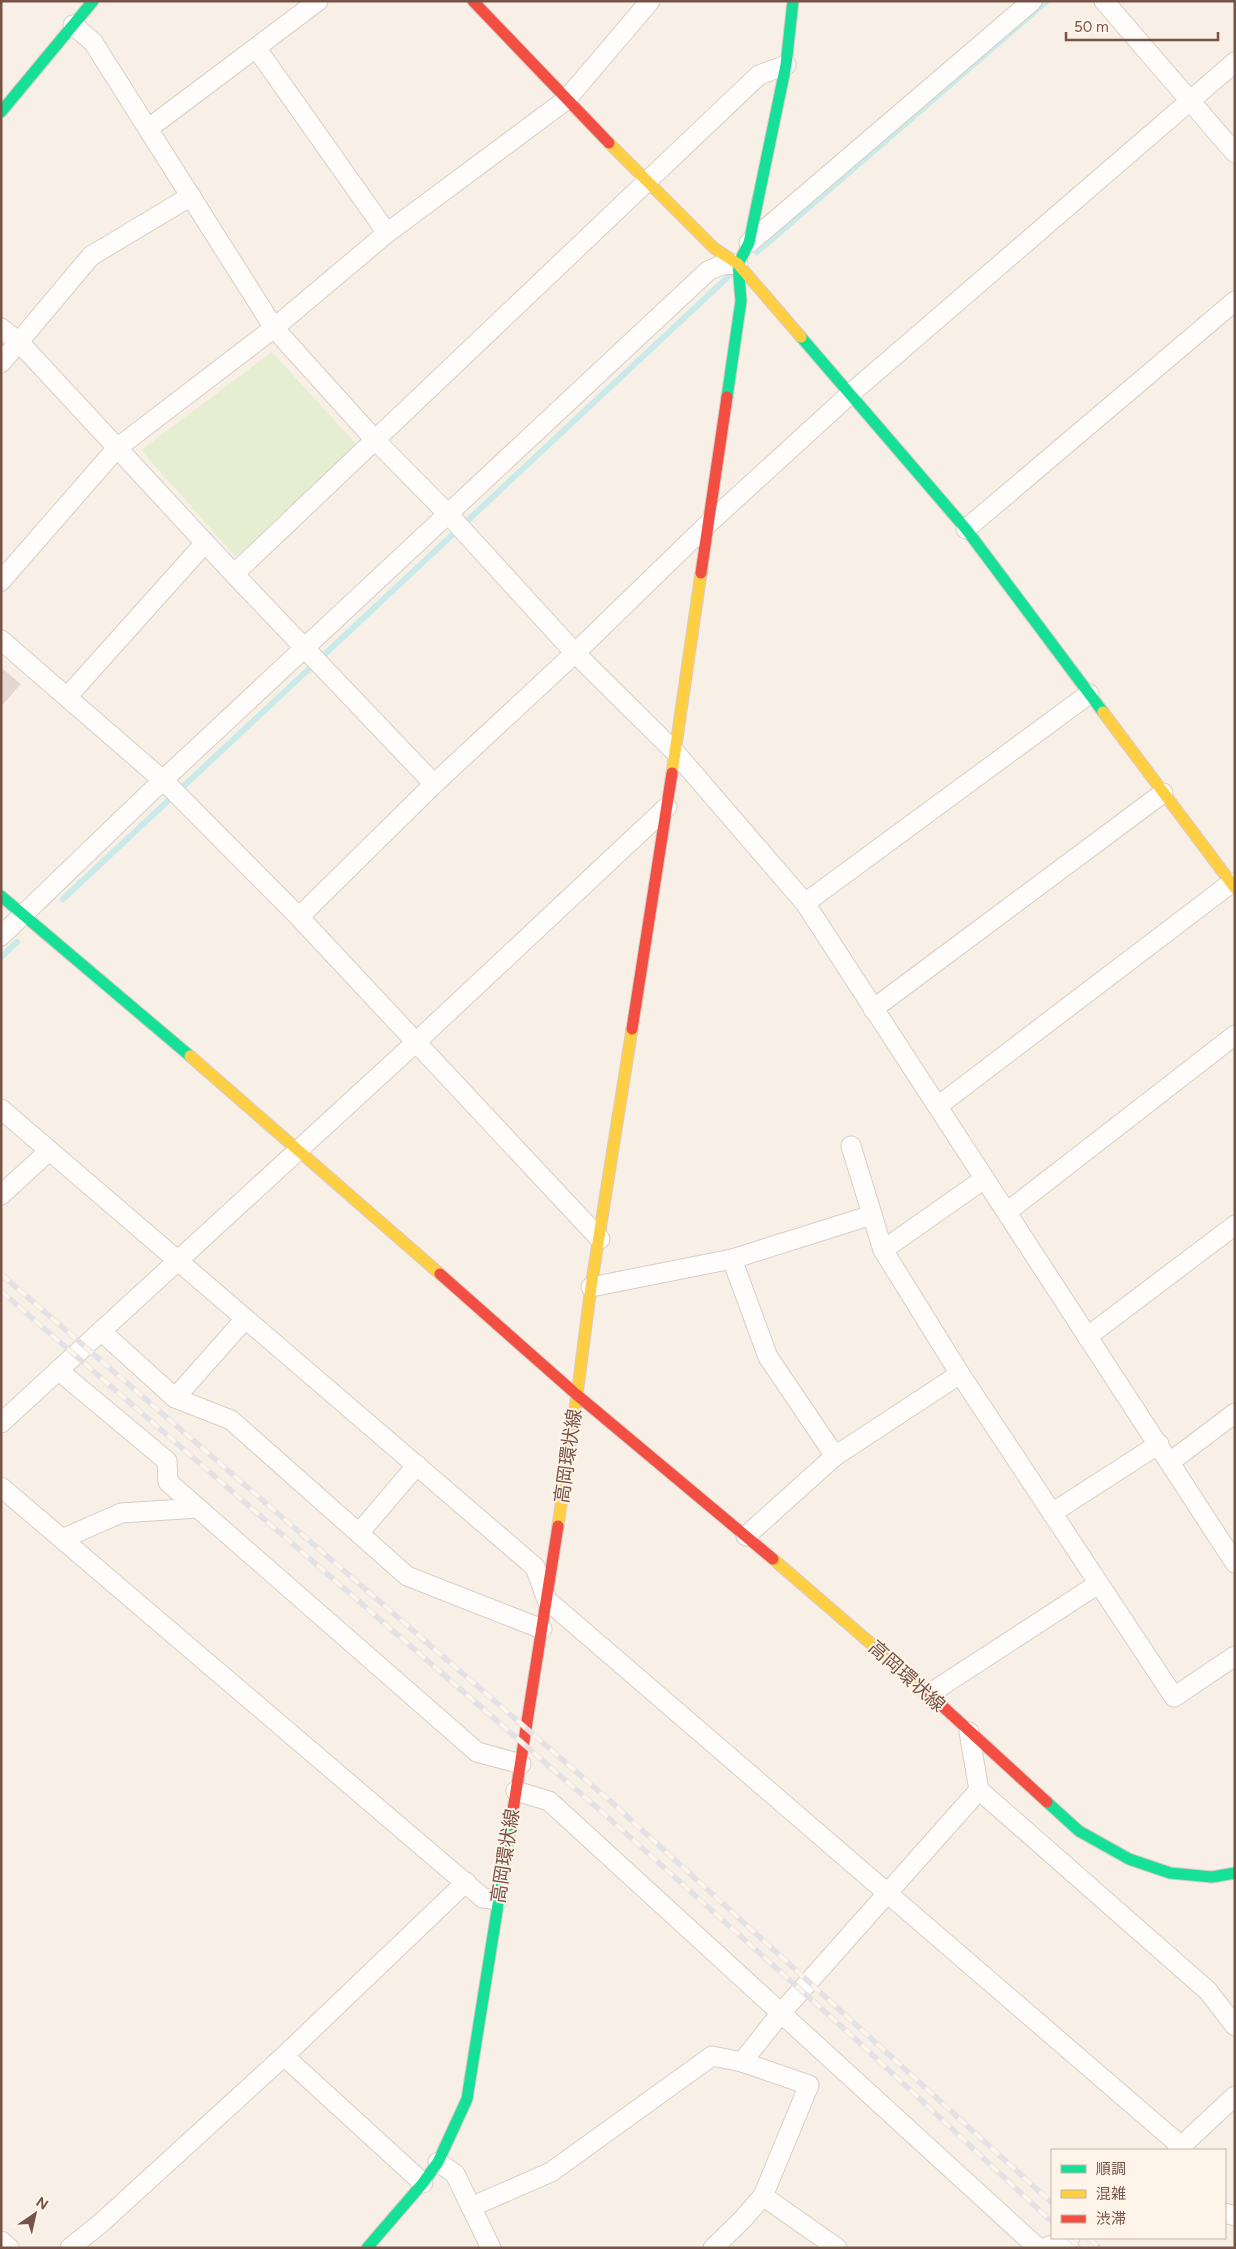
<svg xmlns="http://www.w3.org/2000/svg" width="1236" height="2249" viewBox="0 0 1236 2249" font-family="Figtree,'Noto Sans JP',sans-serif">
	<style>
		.green { fill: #e5eed1 }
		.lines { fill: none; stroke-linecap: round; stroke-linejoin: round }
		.stream { stroke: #c9eae8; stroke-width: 6 }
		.building { fill: #e4d7cf; stroke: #e1d2c9 }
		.street-casing { stroke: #d9cdc6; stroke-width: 21 }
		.fast-casing { stroke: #d8cbc4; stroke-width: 13 }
		.slow-casing { stroke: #d8cbc4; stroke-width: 13 }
		.jam-casing { stroke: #d8cbc4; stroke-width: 13 }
		.street { stroke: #fefdfb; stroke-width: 19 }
		.fast { stroke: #16e098; stroke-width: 11 }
		.slow { stroke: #ffcf43; stroke-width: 11 }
		.jam { stroke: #f24e42; stroke-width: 11 }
		.rail-casing { stroke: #e4e1e4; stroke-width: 5.5 }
		.rail { stroke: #fff4e9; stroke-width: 4; stroke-dasharray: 11; stroke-linecap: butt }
		.labels { text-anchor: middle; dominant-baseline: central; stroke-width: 4; stroke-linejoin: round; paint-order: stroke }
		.street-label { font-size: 19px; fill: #775246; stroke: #fff4e9 }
	</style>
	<rect width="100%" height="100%" fill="#f8f0e7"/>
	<path class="green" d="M272,352L356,444L236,557L141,450Z"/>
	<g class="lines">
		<g class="stream">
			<path d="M757,252L1047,1"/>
			<path d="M63,899L730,275"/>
			<path d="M1,957L17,942"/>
		</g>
	</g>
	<path class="building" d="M1,668L20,684L1,706Z"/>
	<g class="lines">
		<g class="street-casing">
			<g id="street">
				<path d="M1104,1L1235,153"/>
				<path d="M73,25L93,42L274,328L375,440L449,515L575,653L674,751L805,903L1235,1563"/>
				<path d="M257,49L387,233"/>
				<path d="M149,128L318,1"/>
				<path d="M749,243L1032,1"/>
				<path d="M1,328L19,342L234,574L434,784"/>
				<path d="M1,363L91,256L191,196"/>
				<path d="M966,529L1235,301"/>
				<path d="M234,574L759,75L786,65"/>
				<path d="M1,581L117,448L274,328L387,233L566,100L650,1"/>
				<path d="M1,640L166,783L299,917L600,1239"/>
				<path d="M67,697L205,543"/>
				<path d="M805,903L1089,694"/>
				<path d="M299,917L434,784L575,653L709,523L849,395L1235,62"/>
				<path d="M1,936L163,780L708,271L721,265L738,264"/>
				<path d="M873,1009L1163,793"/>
				<path d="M938,1106L1231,883"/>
				<path d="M1,1109L535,1567L547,1600L1181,2146"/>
				<path d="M851,1146L883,1250L960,1374L1174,1697L1235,1656"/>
				<path d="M1,1195L49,1151"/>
				<path d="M1007,1212L1235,1035"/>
				<path d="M883,1250L984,1179"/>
				<path d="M732,1259L768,1357L835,1456"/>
				<path d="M591,1287L732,1259L872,1215"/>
				<path d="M101,1331L175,1398L231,1420L407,1576L542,1629"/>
				<path d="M1087,1337L1235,1225"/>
				<path d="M58,1370L167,1461L168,1482L477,1752L521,1764"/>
				<path d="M175,1398L245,1319"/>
				<path d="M1,1423L415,1043L667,807"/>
				<path d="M1170,1462L1235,1413"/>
				<path d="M1,1487L483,1898L498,1900"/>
				<path d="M1052,1513L1159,1444"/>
				<path d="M359,1533L417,1465"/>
				<path d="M746,1536L835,1456L960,1374"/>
				<path d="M62,1539L121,1513L198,1508"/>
				<path d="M929,1694L1098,1584"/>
				<path d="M969,1732L979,1790L1208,1991L1235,2026"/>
				<path d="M516,1791L549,1801L1038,2248"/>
				<path d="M284,2056L423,2183"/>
				<path d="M1177,2150L1235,2096"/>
				<path d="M438,2162L455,2174L491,2248"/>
				<path d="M471,2207L551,2172L712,2056L742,2062"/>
				<path d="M1225,2213L1235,2216"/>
				<path d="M1,2241L9,2248"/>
				<path d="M70,2248L101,2223L284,2056L466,1882"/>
				<path d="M713,2248L743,2219L763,2196"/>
				<path d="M837,2248L763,2196L809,2085L742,2062L781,2013L979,1790"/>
				<path d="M1044,2248L1070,2238"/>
			</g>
		</g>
		<g class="fast-casing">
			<g id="fast">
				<path d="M1,112L93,1"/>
				<path d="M801,337L966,529L1103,712"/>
				<path d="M727,397L741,301L738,264L749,243L786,65L793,1"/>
				<path d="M1,896L190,1056"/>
				<path d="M1047,1802L1079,1831L1129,1859L1170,1873L1212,1877L1235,1873"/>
				<path d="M367,2248L423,2183L438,2162L467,2099L511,1823"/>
			</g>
		</g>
		<g class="slow-casing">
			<g id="slow">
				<path d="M609,143L714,248L738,264L801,337"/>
				<path d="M1103,712L1235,888"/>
				<path d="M672,773L701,573"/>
				<path d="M190,1056L440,1274"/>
				<path d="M577,1395L591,1287L632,1029"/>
				<path d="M558,1526L577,1395"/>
				<path d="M773,1559L927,1692"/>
			</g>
		</g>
		<g class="jam-casing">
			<g id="jam">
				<path d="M473,1L609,143"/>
				<path d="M701,573L727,397"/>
				<path d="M632,1029L672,773"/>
				<path d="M440,1274L577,1395"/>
				<path d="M577,1395L773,1559"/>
				<path d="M927,1692L1047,1802"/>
				<path d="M511,1823L558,1526"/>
			</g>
		</g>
		<use href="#street" class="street"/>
		<use href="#fast" class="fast"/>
		<use href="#slow" class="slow"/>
		<use href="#jam" class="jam"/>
		<g class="rail-casing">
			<g id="rail">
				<path d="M1,1274L609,1800L1052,2203"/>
				<path d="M1,1291L602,1812L851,2035L1052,2222"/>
				<path d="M1069,2238L1079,2248"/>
				<path d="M1089,2238L1099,2248"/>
			</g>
		</g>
		<use href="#rail" class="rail"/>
	</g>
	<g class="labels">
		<g class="street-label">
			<text transform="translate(568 1456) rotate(-82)">高岡環状線</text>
			<text transform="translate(907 1676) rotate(42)">高岡環状線</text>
			<text transform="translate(505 1856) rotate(-81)">高岡環状線</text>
		</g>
	</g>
	<rect width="1236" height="2249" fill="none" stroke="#775246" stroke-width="5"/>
	<rect x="1051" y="2149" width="175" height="90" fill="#fff4e9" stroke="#c9b3a8"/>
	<rect x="1061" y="2165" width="25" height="8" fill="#16e098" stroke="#c9b3a8"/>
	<text x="1096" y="2174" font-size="15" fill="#775246">順調</text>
	<rect x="1061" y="2190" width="25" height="8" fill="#ffcf43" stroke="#c9b3a8"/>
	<text x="1096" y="2199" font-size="15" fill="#775246">混雑</text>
	<rect x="1061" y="2215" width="25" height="8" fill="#f24e42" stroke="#c9b3a8"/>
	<text x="1096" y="2224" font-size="15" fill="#775246">渋滞</text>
	<g transform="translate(35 2214) rotate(34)" stroke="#fff4e9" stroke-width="4" paint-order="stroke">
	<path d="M0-4L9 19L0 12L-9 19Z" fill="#775246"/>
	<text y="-8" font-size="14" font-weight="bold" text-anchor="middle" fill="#775246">N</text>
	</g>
	<path d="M1066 32v8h152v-8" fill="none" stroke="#775246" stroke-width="2.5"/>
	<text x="1074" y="32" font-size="15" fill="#775246" stroke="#fff4e9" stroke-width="4" paint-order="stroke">50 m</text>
</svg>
